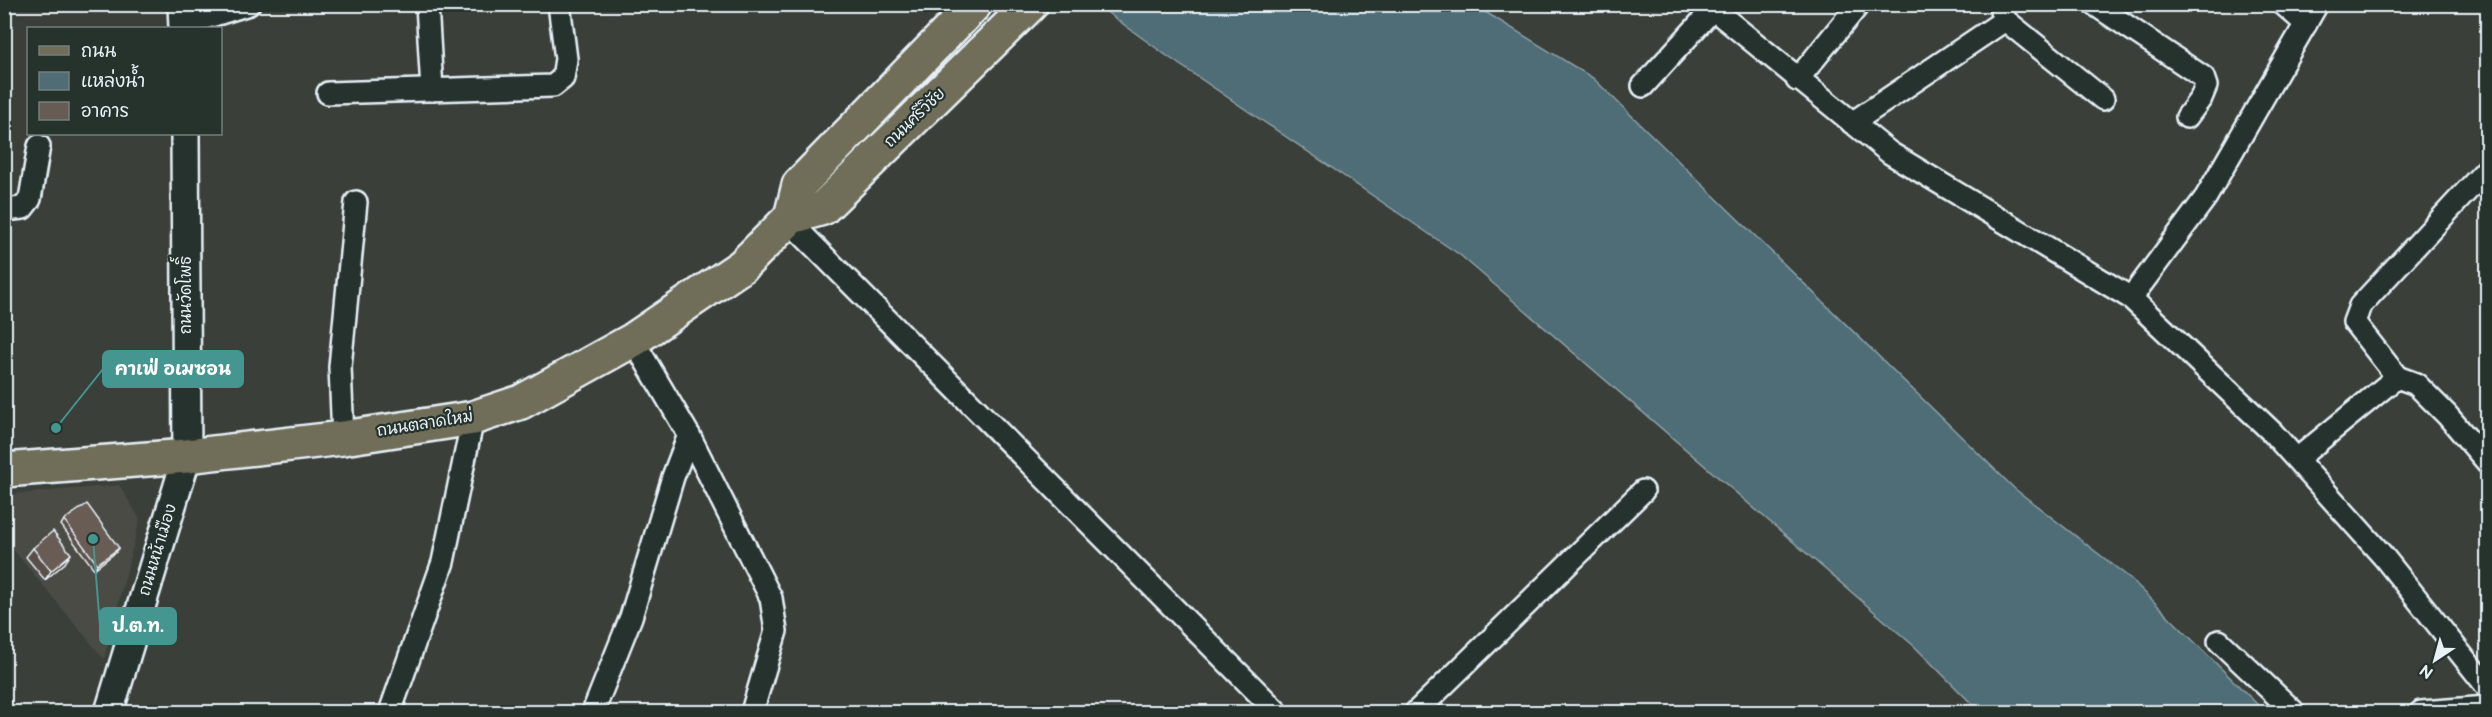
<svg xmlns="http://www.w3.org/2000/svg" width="2492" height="717" viewBox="0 0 2492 717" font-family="'Balsamiq Sans','Playpen Sans Thai',sans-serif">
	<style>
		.built { fill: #4b4b45 }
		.water { fill: #506d76; stroke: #8da2aa; stroke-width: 1.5 }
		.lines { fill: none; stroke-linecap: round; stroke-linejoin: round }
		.minor-casing { stroke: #e8f1f8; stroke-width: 26 }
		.tertiary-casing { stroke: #e8f1f8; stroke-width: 32 }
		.primary-casing { stroke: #e8f1f8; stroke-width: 38 }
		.minor { stroke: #26332d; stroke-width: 21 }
		.tertiary { stroke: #26332d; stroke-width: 27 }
		.primary { stroke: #706e59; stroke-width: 33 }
		.wall { fill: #594f48; stroke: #e8f1f8; stroke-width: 1.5 }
		.shaded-wall { fill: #48403b; stroke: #e8f1f8; stroke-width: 1.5 }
		.building { fill: #675c54; stroke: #e8f1f8; stroke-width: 1.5 }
		.labels { text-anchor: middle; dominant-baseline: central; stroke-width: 4.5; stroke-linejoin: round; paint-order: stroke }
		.street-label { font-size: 16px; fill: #e8f1f8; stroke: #26332d }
		.leader { fill: none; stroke: #459590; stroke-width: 2 }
		.callout-dot { fill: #459590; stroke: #26332d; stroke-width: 2 }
		.callout { fill: #459590; stroke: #459590; stroke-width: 2 }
		.callout-label { font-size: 18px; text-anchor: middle; font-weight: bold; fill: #fff }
	</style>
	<rect width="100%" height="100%" fill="#3a3f39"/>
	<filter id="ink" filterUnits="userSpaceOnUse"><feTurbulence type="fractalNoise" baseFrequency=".0167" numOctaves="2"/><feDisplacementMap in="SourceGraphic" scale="12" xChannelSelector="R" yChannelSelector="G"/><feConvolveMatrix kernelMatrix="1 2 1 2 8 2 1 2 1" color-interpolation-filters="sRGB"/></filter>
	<g filter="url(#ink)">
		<path class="built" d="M119,485L140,519L104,659L5,540L4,495Z"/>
		<path class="water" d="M1097,5H1474L1593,78L2015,489L2131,579L2265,712H1980L1914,646L1460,255L1167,56Z"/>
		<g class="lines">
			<g class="minor-casing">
				<g id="minor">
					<path d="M427,4L432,90"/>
					<path d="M1717,4L1713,9L1890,153L2131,298L2272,432L2383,556L2488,688"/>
					<path d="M2005,4L2001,11L2005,20L2103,99"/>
					<path d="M2094,4L2203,77L2206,86L2201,98L2187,117"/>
					<path d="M2283,4L2306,24"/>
					<path d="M182,25L249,4"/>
					<path d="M1797,80L1859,4"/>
					<path d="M1643,86L1713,9"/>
					<path d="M328,93L553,86L563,78L566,59L559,4"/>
					<path d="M1852,123L2005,20"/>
					<path d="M4,210L23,208L30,199L39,146"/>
					<path d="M788,220L1277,712"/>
					<path d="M2131,298L2206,197L2317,4"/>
					<path d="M633,340L689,435L771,598L776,631L752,712"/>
					<path d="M2397,377L2354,322L2360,306L2488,168"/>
					<path d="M343,438L340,367L356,202"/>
					<path d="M2297,459L2397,377L2416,384L2447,415L2488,463"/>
					<path d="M2219,641L2294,712"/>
					<path d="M390,712L443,562L473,418"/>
					<path d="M593,712L631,617L673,477L689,435"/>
					<path d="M1416,712L1643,491"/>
					<path d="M2421,712L2488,707"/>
				</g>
			</g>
			<g class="tertiary-casing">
				<g id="tertiary">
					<path d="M182,4L183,28"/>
					<path d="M109,712L187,456L185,134"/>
				</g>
			</g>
			<g class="primary-casing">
				<g id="primary">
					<path d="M791,217L799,185L975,4"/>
					<path d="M4,470L187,456L343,438L473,418L521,402L633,340L742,266L791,217L823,208L1031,4"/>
				</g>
			</g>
			<use href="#minor" class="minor"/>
			<use href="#tertiary" class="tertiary"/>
			<use href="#primary" class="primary"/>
		</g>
		<g class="wall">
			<path d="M64,520L119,548L116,552L94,569L61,525Z"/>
			<path d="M33,548L65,563L45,580L26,557Z"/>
		</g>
		<g class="shaded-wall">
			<path d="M119,548L116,552L94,569L97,564Z"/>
			<path d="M71,554L65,563L45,580L51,571Z"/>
		</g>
		<g class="building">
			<path d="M87,504L119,548L97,564L64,520Z"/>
			<path d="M53,531L71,554L51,571L33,548Z"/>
		</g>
	</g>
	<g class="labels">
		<g class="street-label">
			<text transform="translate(915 118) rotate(-44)">ถนนศรีวิชัย</text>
			<text transform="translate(186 295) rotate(-90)">ถนนวัดโพธิ์</text>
			<text transform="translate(425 424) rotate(-9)">ถนนตลาดใหม่</text>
			<text transform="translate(158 550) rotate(-73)">ถนนหน้าเมือง</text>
		</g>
	</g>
	<path class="leader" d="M56 428L103 369M93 539L100 626"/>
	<g class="callout-dot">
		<circle cx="56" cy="428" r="6"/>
		<circle cx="93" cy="539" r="6"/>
	</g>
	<g class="callout">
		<rect x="103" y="351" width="140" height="36" rx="6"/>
		<rect x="100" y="608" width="76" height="36" rx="6"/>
	</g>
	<g class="callout-label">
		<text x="173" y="375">คาเฟ่ อเมซอน</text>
		<text x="138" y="632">ป.ต.ท.</text>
	</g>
	<rect width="2492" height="717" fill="none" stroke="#26332d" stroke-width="24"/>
	<rect x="12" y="12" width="2468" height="693" fill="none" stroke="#e8f1f8" stroke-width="2" filter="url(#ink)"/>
	<rect x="27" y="27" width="195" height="108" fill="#26332d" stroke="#747f7e" stroke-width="1.5"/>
	<rect x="39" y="46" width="30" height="9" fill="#706e59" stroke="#747f7e" stroke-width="1.5"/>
	<text x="81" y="57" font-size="18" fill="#e8f1f8">ถนน</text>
	<rect x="39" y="72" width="30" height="18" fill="#506d76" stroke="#747f7e" stroke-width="1.5"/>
	<text x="81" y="87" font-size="18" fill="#e8f1f8">แหล่งน้ำ</text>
	<rect x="39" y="102" width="30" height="18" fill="#675c54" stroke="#747f7e" stroke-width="1.5"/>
	<text x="81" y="117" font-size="18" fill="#e8f1f8">อาคาร</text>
	<g transform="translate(2435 660) rotate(216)" stroke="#26332d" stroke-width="4.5" paint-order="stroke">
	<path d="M0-4.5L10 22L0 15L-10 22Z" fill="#e8f1f8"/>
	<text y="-9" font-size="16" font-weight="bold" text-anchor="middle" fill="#e8f1f8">N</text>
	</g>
</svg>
